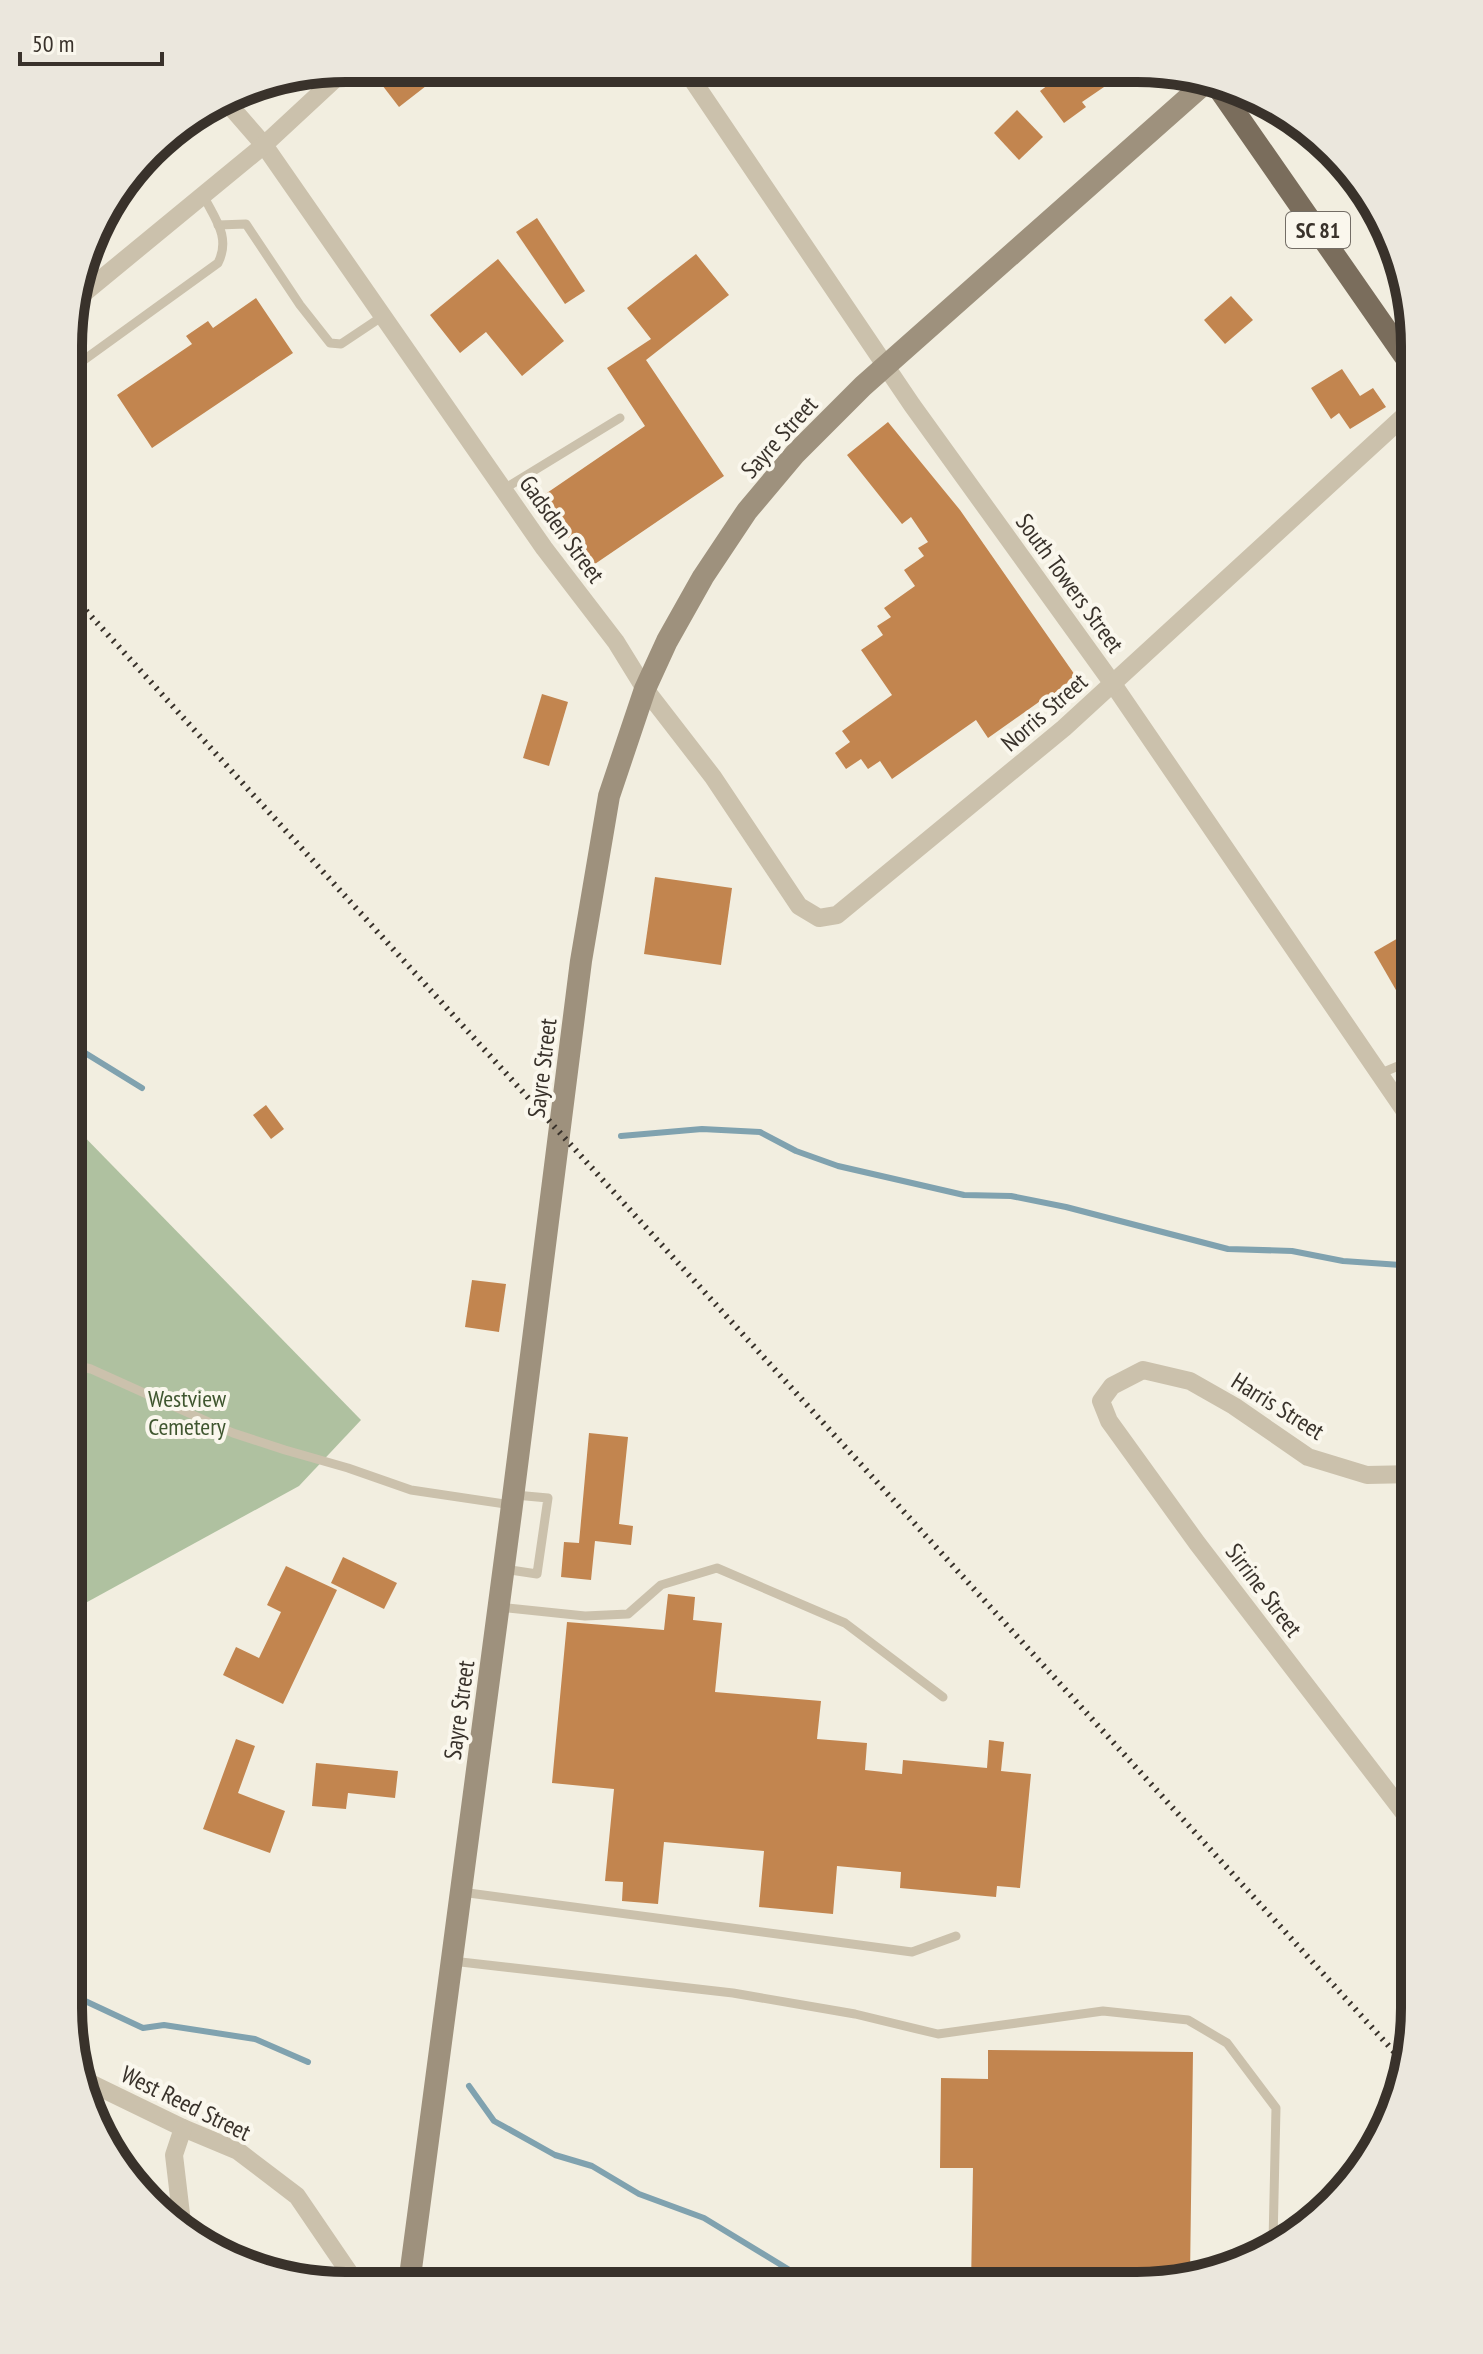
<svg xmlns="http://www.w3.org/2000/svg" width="1483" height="2354" viewBox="0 0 1483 2354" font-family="'PT Sans Narrow',sans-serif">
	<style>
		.green { fill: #afc1a0 }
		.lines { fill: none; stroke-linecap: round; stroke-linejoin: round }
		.stream { stroke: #80a2af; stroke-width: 6 }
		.building { fill: #c2854f }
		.service { stroke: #cbc1ac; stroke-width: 9 }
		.minor { stroke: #cbc1ac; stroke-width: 18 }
		.secondary { stroke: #9e917d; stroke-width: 22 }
		.primary { stroke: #7a6d5c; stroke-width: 22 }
		.rail { stroke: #39322b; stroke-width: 6; stroke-dasharray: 2 6; stroke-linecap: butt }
		.labels { text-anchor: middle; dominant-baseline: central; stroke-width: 8; stroke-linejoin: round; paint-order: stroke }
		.shield { fill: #faf7ed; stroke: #736d65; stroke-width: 2 }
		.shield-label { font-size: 22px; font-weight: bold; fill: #39322b }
		.street-label { font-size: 24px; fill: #39322b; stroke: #faf7ed }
		.park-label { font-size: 24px; fill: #3f562f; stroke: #faf7ed }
		.rim { fill: none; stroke: #39322b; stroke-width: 10 }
	</style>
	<rect width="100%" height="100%" fill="#f2eee0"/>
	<path class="green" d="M69,1121L361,1420L299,1486L69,1612Z"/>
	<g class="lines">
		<g class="stream">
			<path d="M69,1043L142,1088"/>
			<path d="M621,1136L702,1129L760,1132L796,1151L838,1166L964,1195L1011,1196L1066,1207L1228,1249L1292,1251L1343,1261L1415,1266"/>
			<path d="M68,1993L143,2028L164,2025L255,2039L308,2062"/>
			<path d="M469,2086L494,2121L555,2155L592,2166L639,2194L704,2218L814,2285"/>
		</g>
	</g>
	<g class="building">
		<path d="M369,68H427L435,79L399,107Z"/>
		<path d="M1068,70H1129L1082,102L1086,107L1064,123L1040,91Z"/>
		<path d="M1017,110L1043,137L1019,160L994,133Z"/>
		<path d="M537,218L585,291L565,304L516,232Z"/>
		<path d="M696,254L729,295L646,360L724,476L589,568L541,497L645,426L607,368L651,339L627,308Z"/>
		<path d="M498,259L564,341L522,376L486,332L460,353L430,315Z"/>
		<path d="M1231,296L1253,320L1225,344L1204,320Z"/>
		<path d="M256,298L293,353L152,448L117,395L192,344L186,336L208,321L213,328Z"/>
		<path d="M1342,369L1360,396L1373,388L1386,407L1350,429L1339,413L1331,419L1311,388Z"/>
		<path d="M888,422L960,510L1084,688L1061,704L1053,692L988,738L976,720L892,779L880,761L868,769L861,759L846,769L835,753L850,742L842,731L892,695L861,650L883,635L877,626L891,617L884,608L915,586L904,570L924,556L918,548L928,542L911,517L902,524L847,455Z"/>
		<path d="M542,694L568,702L549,766L523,758Z"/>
		<path d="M655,877L732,888L721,965L644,954Z"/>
		<path d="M1400,937L1415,963V1023L1374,952Z"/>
		<path d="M266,1105L284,1129L271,1139L253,1115Z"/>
		<path d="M472,1280L506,1284L499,1332L465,1327Z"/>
		<path d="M589,1433L628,1437L619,1524L633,1526L631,1545L595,1541L591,1580L561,1577L564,1542L579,1543Z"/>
		<path d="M343,1557L397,1583L384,1609L331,1583Z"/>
		<path d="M286,1566L337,1590L283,1704L223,1675L236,1647L259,1658L281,1612L267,1605Z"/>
		<path d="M668,1594L695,1597L693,1620L722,1623L715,1692L821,1701L817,1739L867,1743L865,1770L902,1774L903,1760L987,1768L989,1740L1004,1742L1001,1771L1031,1774L1020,1888L997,1886L996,1897L900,1888L901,1872L837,1866L833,1914L759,1907L764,1851L664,1842L658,1904L622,1901L623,1882L605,1881L614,1789L552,1783L567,1622L664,1630Z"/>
		<path d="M236,1739L255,1746L238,1793L285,1811L270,1853L203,1829Z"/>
		<path d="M316,1763L398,1771L395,1798L348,1793L346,1809L312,1806Z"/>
		<path d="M988,2050L1193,2052L1190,2276L1138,2286H971L973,2168H940L941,2078L988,2079Z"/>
	</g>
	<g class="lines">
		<g class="service">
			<path d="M218,225L246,224L300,305L330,343L341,344L383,316"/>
			<path d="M70,370L218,263C231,237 215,219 203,195"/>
			<path d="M504,489L620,418"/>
			<path d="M1379,1074L1415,1059"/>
			<path d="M69,1364L91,1369L233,1433L285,1450L348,1468L411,1490L512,1505"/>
			<path d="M504,1569L537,1574L548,1498L515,1495"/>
			<path d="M499,1607L585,1616L628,1614L661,1585L717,1568L845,1623L943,1697"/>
			<path d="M461,1892L912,1952L956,1936"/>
			<path d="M452,1961L733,1993L855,2014L938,2034L1103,2011L1188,2020L1227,2043L1276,2108L1273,2242"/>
		</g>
		<g class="minor">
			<path d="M685,69L912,405L1113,684L1415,1126"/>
			<path d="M224,99L264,145L544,548L616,642L645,689L713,777L799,906L819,918L837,915L1064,728L1415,406"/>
			<path d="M72,303L264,145L347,68"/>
			<path d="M1414,1826L1197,1543L1109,1421L1101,1401L1112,1386L1143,1370L1190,1381L1234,1406L1308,1457L1367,1475L1415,1474"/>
			<path d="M82,2079L183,2128L238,2151L297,2196L357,2284"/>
			<path d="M183,2231L174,2155L183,2128"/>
		</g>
		<path class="secondary" d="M409,2284L511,1513L581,961L609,796L645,689L667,641L703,577L747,511L795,454L863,386L1205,83"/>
		<path class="primary" d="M1219,89L1415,371"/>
		<path class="rail" d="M70,593L1406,2065"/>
	</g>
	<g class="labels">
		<rect class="shield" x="1286" y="212" width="64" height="36" rx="6"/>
		<g class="shield-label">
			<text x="1318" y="230">SC 81</text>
		</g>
		<g class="street-label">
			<text transform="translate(779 437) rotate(-48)">Sayre Street</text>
			<text transform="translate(562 529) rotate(54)">Gadsden Street</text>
			<text transform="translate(1070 583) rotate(54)">South Towers Street</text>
			<text transform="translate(1044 712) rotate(-41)">Norris Street</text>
			<text transform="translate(542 1068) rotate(-83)">Sayre Street</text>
			<text transform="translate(1278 1406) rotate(32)">Harris Street</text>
			<text transform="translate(1264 1590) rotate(53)">Sirrine Street</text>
			<text transform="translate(459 1710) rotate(-82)">Sayre Street</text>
			<text transform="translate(186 2103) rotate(26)">West Reed Street</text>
		</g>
		<g class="park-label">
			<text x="187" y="1398">Westview<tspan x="187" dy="28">Cemetery</tspan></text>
		</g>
	</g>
	<path d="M0 0H1483V2354H0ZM346 82H1137A264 264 0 0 1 1401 346V2008A264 264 0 0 1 1137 2272H346A264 264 0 0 1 82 2008V346A264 264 0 0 1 346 82Z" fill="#ebe7dd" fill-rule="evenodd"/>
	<path class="rim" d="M346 82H1137A264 264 0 0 1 1401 346V2008A264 264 0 0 1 1137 2272H346A264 264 0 0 1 82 2008V346A264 264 0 0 1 346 82Z"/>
	<path d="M20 52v12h142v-12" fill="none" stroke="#39322b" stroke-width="4"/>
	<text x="32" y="52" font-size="24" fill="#39322b" stroke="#faf7ed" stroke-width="6" paint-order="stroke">50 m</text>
</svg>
